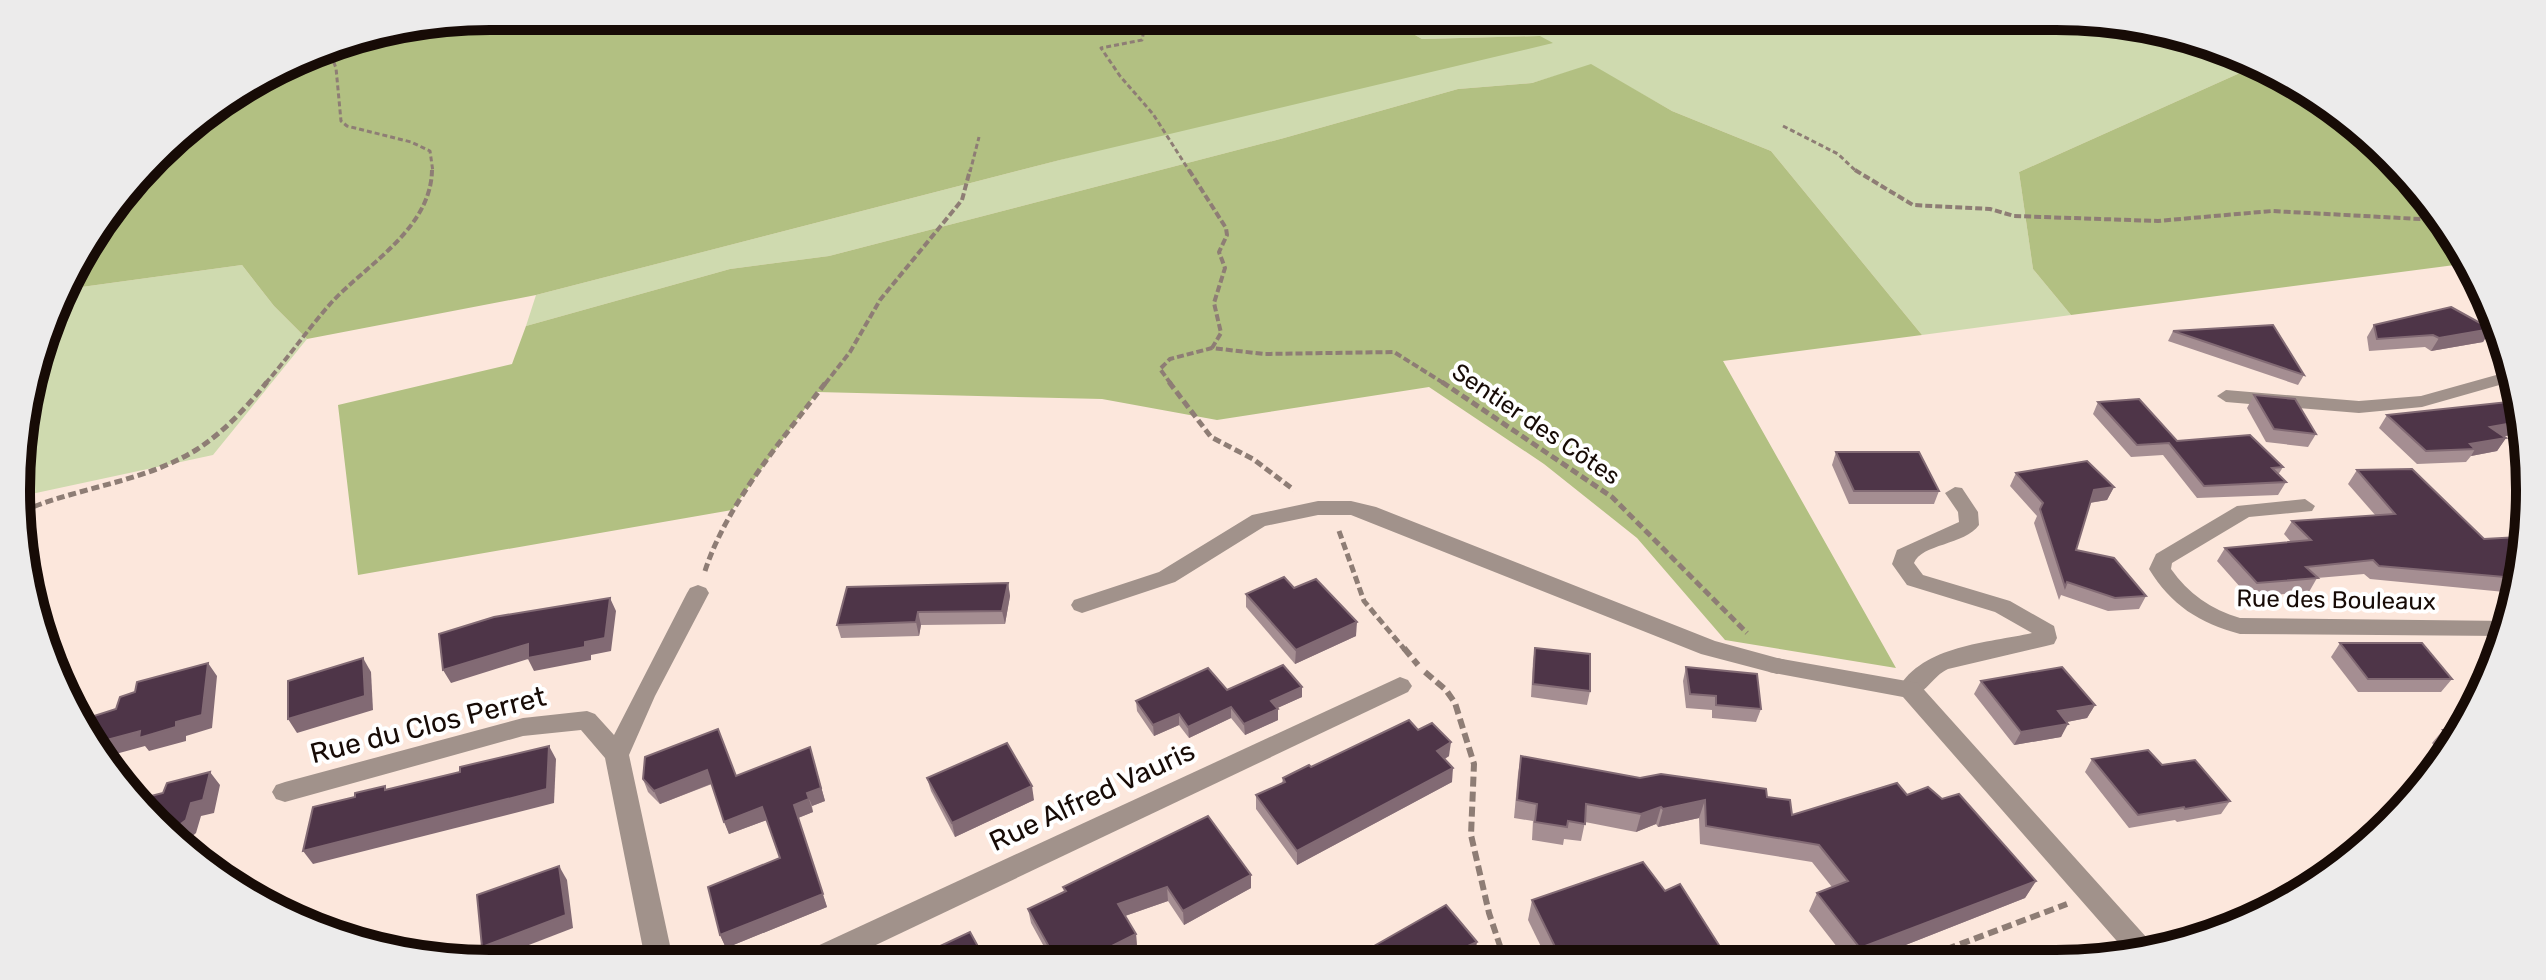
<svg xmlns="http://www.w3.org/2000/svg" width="2546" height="980" viewBox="0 0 2546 980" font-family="Rubik,sans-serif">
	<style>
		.green { fill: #cfdaaf }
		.forest { fill: #b2c082 }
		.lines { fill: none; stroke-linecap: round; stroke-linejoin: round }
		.path-far3 { stroke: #8e7d75; stroke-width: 3; stroke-dasharray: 5 3; stroke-linecap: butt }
		.path-far2 { stroke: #8e7d75; stroke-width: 4; stroke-dasharray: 7 3; stroke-linecap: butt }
		.path-far1 { stroke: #8e7d75; stroke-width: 5; stroke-dasharray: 8 4; stroke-linecap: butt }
		.path { stroke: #8e7d75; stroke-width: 6; stroke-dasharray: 10 5; stroke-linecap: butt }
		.lane { fill: #a1928b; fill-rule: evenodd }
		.street { fill: #a1928b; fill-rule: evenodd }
		.wall { fill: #a58e92 }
		.shaded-wall { fill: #826a74 }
		.building { fill: #4e3548; stroke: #826a74; stroke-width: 2 }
		.labels { text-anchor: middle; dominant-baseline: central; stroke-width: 8; stroke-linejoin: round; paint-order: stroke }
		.street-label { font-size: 24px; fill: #170b06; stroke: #fff }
		.near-street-label { font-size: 28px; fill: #170b06; stroke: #fff }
		.rim { fill: none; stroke: #170b06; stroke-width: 10 }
	</style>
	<rect width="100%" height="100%" fill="#fce7dc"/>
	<g class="green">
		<path d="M1382,16H2056L2179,32L2251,68L2019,172L2033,269L2071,315L1922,335L1771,151L1672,111L1591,65L1532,83L1458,89L1284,138L829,256L730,269L526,326L536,295L1540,36L1422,39Z"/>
		<path d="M242,265L274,306L307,339L213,455L22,496L20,428L67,289Z"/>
	</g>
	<g class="forest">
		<path d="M490,16H1382L1422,39L1540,36L1553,43L1060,160L536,295L307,339L274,306L242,265L67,289L79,253L178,133L337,41Z"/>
		<path d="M1591,64L1672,111L1771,151L1922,335L1723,361L1896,668L1725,640L1637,538L1544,464L1429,387L1217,420L1102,399L817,392L732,510L358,575L338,405L512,364L526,326L730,269L829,256L1284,138L1458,89L1532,83Z"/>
		<path d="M2251,68L2345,114L2467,253L2470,263L2071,315L2033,269L2019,172Z"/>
	</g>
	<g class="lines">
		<g class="path-far3">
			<path d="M1147,16L1142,40L1101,48L1120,76L1153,114L1190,172"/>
			<path d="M328,47L336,68L341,121L347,126L411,142L430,151L433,172"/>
			<path d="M1783,126L1838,154L1857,172"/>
			<path d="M970,172L979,137"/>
		</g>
		<g class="path-far2">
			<path d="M1189,170L1226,228L1227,235L1219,252L1225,268L1214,303L1221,333L1212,348"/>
			<path d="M1855,170L1913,205L1990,209L2014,216L2158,221L2272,211L2438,220"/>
			<path d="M265,384C288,358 308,329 331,303C367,264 431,229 432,170"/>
			<path d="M825,384L850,352L880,300L962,200L970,170"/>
			<path d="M1171,384L1160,369L1170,359L1212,348L1264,354L1394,352L1445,384"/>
		</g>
		<g class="path-far1">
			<path d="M1169,382L1211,437L1253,459L1294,490"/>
			<path d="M1442,382L1612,497L1747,633"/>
			<path d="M23,511C79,487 144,482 196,450C224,432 246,408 267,382"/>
			<path d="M1339,531L1364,601L1405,650"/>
			<path d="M705,571C727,503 783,439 826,382"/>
		</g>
		<g class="path">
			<path d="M1404,648L1418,665"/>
			<path d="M1425,672L1446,690L1455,703L1474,764L1471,835L1489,913L1505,961"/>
			<path d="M1918,960L2067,904"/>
		</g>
		<g class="lane">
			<path d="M1955,487L1962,488L1978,512L1979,525C1965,545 1921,544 1914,563L1923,575L2010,601L2054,626L2057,638L2054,644L2046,646L1948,669C1930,677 1923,702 1902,695L1898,689C1923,645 1988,643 2032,633L1995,612L1907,585L1892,564L1897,550L1959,522L1958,512L1945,493Z"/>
			<path d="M1318,501H1351L1376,507L1715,641L1785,660L1788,666L1785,672L1777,674L1701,654L1351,515H1318L1265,526L1175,582L1082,613L1074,610L1071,605L1074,600L1159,572L1252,515Z"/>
		</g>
		<g class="street">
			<path d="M2507,372L2510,382L2422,407L2359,413L2226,402L2217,396L2226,390L2359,401L2421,396Z"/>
			<path d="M2305,499L2315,506L2312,511L2249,517L2172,563L2171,569C2188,593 2211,610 2240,618L2510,621L2503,636L2240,634C2199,623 2171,605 2149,569L2156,554L2237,506Z"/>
			<path d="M698,585L706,588L709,593L655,696L629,755L674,964H646L605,758L581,730L523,736L285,802L276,799L272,792L276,785L285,782L523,718L587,711L595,714L614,735L687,593L690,588Z"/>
			<path d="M1777,658L1918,683L2156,948L2130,956L1903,697L1769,672L1766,666L1769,660Z"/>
			<path d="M1400,677L1408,680L1412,686L1408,692L838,963H796L800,954Z"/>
		</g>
	</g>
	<g class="wall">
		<path d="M2374,325L2491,329L2483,342L2431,351L2425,347L2369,351L2367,337Z"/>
		<path d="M2173,331L2304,375L2298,385L2168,341Z"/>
		<path d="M2254,395L2316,434L2308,447L2266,442L2247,408Z"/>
		<path d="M2098,402L2177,441L2283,467L2278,475L2286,482L2278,495L2197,498L2163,455L2131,457L2093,414Z"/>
		<path d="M2387,415L2518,434L2504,436L2506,438L2497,451L2471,456L2466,462L2417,464L2379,428Z"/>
		<path d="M1836,452L1939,491L1934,504H1849L1832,465Z"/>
		<path d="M2357,470L2484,539L2519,537L2515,593L2370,579L2364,574L2317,578L2309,592L2249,597L2217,561L2225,548L2291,542L2284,534L2292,521L2376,516L2348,484Z"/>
		<path d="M2016,473L2114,487L2107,500L2090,503L2076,550L2146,596L2139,609L2108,611L2061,595L2059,600L2034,523L2037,516L2010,486Z"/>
		<path d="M1008,583L1010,596L1005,624L921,625L919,636L841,638L837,625Z"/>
		<path d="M1294,588L1356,636L1295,664L1246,607V594Z"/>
		<path d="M2340,643L2452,679L2441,692H2358L2331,657Z"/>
		<path d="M1535,648L1590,691L1587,705L1531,697L1533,661Z"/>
		<path d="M1686,667L1761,709L1756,722L1712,718V710L1686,708L1683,681Z"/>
		<path d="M1981,681L2095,705L2087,718L2067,722L2061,737L2014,745L1974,694Z"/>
		<path d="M1302,687V697L1277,708L1278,720L1245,735L1231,718L1189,738L1179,725L1154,736L1137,711L1136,701L1227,690Z"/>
		<path d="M2461,728L2450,753L2445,759L2432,743L2443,730Z"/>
		<path d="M1418,730L1449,756L1445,759L1452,782L1297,865L1256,809V795L1282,783L1283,778L1311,767Z"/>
		<path d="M810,747L825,801L812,806L813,812L798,818L827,907L726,948L720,935L780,858L767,820L729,834L712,784L660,804L648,792L643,779L736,776Z"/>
		<path d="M1521,756L1640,778L1767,797L1792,815L1907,795L2036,881L2025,898L1865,961H1848L1809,911L1817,893L1832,887L1812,862L1700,844L1699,818L1658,827L1656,824L1636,832L1585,822L1581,841L1564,839L1563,845L1532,840L1533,821L1514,818L1518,774Z"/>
		<path d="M2092,759L2162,765L2230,801L2221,814L2177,822L2175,820L2129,828L2085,772Z"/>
		<path d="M927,778L1034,800L955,837L931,791Z"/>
		<path d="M1063,887L1251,888L1184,925L1168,901L1125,916L1136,934L1137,947L1108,962L1053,963L1031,923L1028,909L1064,892Z"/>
		<path d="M1665,891L1729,961H1548L1528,920L1532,900Z"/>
		<path d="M1367,950L1475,954L1460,962H1366Z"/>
	</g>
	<g class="shaded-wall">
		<path d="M2491,329L2483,342L2431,351L2439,338Z"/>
		<path d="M2524,421L2525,424L2518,434L2481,440L2490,427Z"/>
		<path d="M2506,438L2497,451L2471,456L2475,449L2470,444Z"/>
		<path d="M2114,487L2107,500L2088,503L2094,490Z"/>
		<path d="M1008,583L1010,596L1005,624L1002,611Z"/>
		<path d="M610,598L616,611L611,651L591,655V660L534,671L528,659L451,683L443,670L528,644L585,642Z"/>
		<path d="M918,612L921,625L919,636L916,622Z"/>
		<path d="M1357,622L1356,636L1295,664L1296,650Z"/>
		<path d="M363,658L371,672L373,710L297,733L288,719Z"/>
		<path d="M208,663L217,676L212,728L186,736V741L149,751L145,746L101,758L96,753L92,744L176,722Z"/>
		<path d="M1302,687V697L1271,711V701Z"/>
		<path d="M2095,705L2087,718L2051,725L2058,711Z"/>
		<path d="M1231,707V718L1189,738L1188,727Z"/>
		<path d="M1278,709V720L1245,735L1244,724Z"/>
		<path d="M1179,714V725L1154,736L1153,725Z"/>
		<path d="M2068,724L2061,737L2014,745L2021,732Z"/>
		<path d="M1451,742L1449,756L1436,764L1437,751Z"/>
		<path d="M549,746L556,759L554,803L313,864L303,851Z"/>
		<path d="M810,747L825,801L812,806L807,793Z"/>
		<path d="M1453,768L1452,782L1297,865V851Z"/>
		<path d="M707,770L713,783L660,804L654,791Z"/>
		<path d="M210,772L220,785L214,813L201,816L196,833L188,840L180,843L168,830L191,803Z"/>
		<path d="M1032,786L1034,800L955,837L952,823Z"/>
		<path d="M809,799L813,812L798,818L827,907L726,948L720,935L823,894L794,805Z"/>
		<path d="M1705,800L1699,818L1658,827L1663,809Z"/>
		<path d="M762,807L767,820L729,834L724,822Z"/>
		<path d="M1661,807L1656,824L1636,832L1641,814Z"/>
		<path d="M559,866L567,880L573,928L490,960L482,947Z"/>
		<path d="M1251,875V888L1184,925L1183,911Z"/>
		<path d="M2036,881L2025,898L1865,961H1854L1860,948Z"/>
		<path d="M1167,887L1168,901L1119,918L1118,904Z"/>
		<path d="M1136,934L1137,947L1108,962H1080Z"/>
		<path d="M1477,942L1475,954L1460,962H1456L1457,951Z"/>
	</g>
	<g class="building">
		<path d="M2451,307L2491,329L2439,338L2433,335L2377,339L2374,325Z"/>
		<path d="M2273,325L2304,375L2173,331Z"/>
		<path d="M2254,395L2295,399L2316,434L2274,429Z"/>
		<path d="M2139,399L2177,441L2250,435L2283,467L2272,468L2286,482L2204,486L2169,443L2137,445L2098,402Z"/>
		<path d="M2517,401L2524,421L2490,427L2506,438L2470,444L2475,449L2426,451L2387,415Z"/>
		<path d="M1836,452H1919L1939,491H1854Z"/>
		<path d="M2087,461L2114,487L2094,490L2076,550L2114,558L2146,596L2115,598L2067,582L2065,587L2040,509L2043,503L2016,473Z"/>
		<path d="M2412,469L2484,539L2519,537L2516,578L2379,566L2373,560L2306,567L2318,578L2257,583L2225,548L2311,540L2292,521L2395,514L2357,470Z"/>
		<path d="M1284,577L1294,588L1316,579L1357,622L1296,650L1246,594Z"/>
		<path d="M1008,583L1002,611L918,612L916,622L837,625L847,587Z"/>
		<path d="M610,598L605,638L585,642V647L528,658V644L443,670L439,634L494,617Z"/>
		<path d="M2340,643H2422L2452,679H2368Z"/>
		<path d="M1535,648L1590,654V691L1533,684Z"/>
		<path d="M363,658L365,696L288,719V681Z"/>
		<path d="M208,663L202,715L176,722V727L139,738L140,731L92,744L90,739L94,716L116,709L120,697L135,692L137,682Z"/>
		<path d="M1283,665L1302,687L1271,701L1278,709L1244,724L1231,707L1188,727L1179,714L1153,725L1136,701L1208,668L1227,690Z"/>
		<path d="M1686,667L1757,674L1761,709L1716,705V696L1690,694Z"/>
		<path d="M2062,667L2095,705L2058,711L2068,724L2021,732L1981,681Z"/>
		<path d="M1409,720L1418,730L1432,723L1451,742L1437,751L1453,768L1297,851L1256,795L1285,782L1283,778L1309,765L1311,767Z"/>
		<path d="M2461,728L2455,743L2443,730Z"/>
		<path d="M718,729L736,776L810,747L821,788L807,793L809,799L794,805L823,894L720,935L708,887L780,858L762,807L724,822L707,770L654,791L643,779L645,757Z"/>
		<path d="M1007,743L1032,786L952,823L927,778Z"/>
		<path d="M549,746L547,789L303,851L313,807L355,797V793L385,786V790L460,772V767Z"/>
		<path d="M2148,750L2162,765L2195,760L2230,801L2185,809L2184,807L2138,815L2092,759Z"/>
		<path d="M1521,756L1640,778L1661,774L1766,789L1767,797L1790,800L1792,815L1897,783L1907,795L1928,787L1942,799L1959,794L2036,881L1860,948L1817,893L1848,881L1819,845L1706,826L1705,800L1663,809L1661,807L1641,814L1586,804L1585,824L1568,821L1567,827L1535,822L1537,804L1517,800Z"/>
		<path d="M210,772L203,800L191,803L186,820L177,827L168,830L139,799L163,793L167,783Z"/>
		<path d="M1208,816L1251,875L1183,911L1167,887L1118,904L1136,934L1080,962L1058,963L1028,909L1066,891L1063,887Z"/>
		<path d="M1643,862L1665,891L1680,884L1729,961H1562L1532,900Z"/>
		<path d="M559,866L566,915L482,947L477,895Z"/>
		<path d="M1446,905L1477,942L1457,951L1456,962H1375L1367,950Z"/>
		<path d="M970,932L987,963H904Z"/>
	</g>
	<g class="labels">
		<g class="street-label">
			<text transform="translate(1536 424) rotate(34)">Sentier des Côtes</text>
			<text transform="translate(2336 600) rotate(1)">Rue des Bouleaux</text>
		</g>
		<g class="near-street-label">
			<text transform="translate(428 725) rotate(-14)">Rue du Clos Perret</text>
			<text transform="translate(1092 796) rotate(-25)">Rue Alfred Vauris</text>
		</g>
	</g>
	<path d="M0 0H2546V980H0ZM490 30H2056A460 460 0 0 1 2516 490V490A460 460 0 0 1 2056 950H490A460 460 0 0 1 30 490V490A460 460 0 0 1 490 30Z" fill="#ecebeb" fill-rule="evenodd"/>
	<path class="rim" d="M490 30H2056A460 460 0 0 1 2516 490V490A460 460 0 0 1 2056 950H490A460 460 0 0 1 30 490V490A460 460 0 0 1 490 30Z"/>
</svg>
